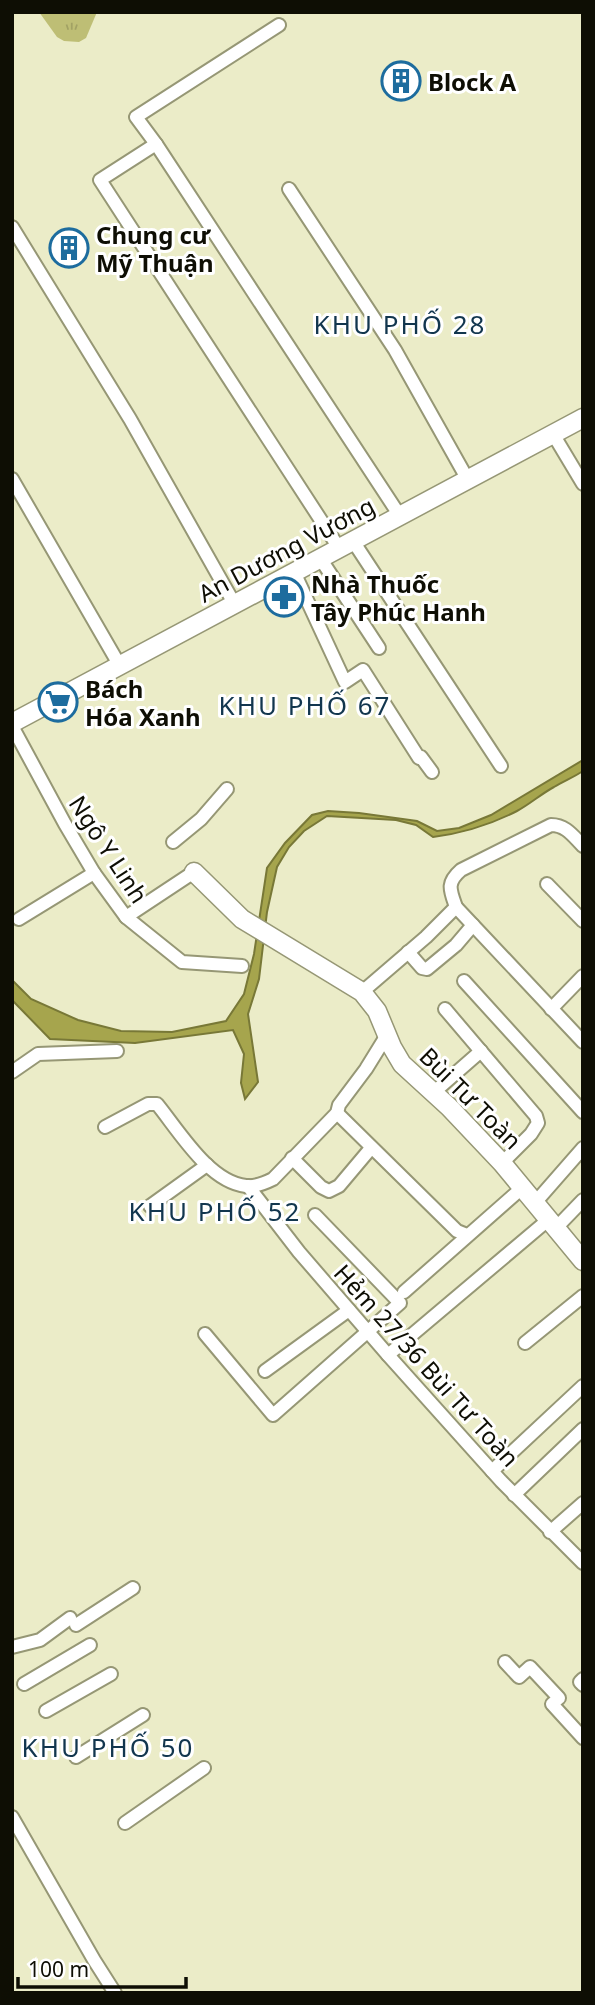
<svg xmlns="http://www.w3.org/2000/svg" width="595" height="2005" viewBox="0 0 595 2005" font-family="'Noto Sans',sans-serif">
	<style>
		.park { fill: url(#park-tufts) }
		.water { fill: #a6a54d; stroke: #787837; stroke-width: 2 }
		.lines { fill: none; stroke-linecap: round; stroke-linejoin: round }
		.street-casing { stroke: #969775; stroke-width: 16 }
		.secondary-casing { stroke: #969775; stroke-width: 21 }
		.street { stroke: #fff; stroke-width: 12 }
		.secondary { stroke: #fff; stroke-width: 18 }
		.labels { text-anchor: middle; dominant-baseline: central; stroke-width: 6; stroke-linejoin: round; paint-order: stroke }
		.poi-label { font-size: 24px; font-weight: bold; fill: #0e0e04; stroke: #fff; text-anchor: start }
		.street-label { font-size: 24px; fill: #0e0e04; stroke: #fff }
		.neighbourhood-label { font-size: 26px; letter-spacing: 2px; fill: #12364e; stroke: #fff }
	</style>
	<defs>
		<pattern id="park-tufts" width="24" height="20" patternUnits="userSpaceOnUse" patternTransform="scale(1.75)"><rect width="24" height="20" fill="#bebe75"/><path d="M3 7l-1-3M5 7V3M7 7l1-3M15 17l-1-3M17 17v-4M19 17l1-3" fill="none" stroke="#a2a264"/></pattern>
	</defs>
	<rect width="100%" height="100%" fill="#ebecc8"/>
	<path class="park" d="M39,12H97L86,38L79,42L64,41L57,37Z"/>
	<path class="water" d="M583,760V771C574,777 564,781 554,787C541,794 530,804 517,811C490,825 464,833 433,837L416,825L396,820L327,816L304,831L289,847L277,867L267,912L259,979L248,1014L258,1082L245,1099L241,1083L244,1054L233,1030L135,1043L50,1039L12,1000V980L31,999L78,1020L121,1031L172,1032L226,1021L244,994L254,954L267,868L285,843L312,815L328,811L359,813L417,821L437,831L459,828L491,815Z"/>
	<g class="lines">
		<g class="street-casing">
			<g id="street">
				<path d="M279,25L136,117L156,144L400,516"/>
				<path d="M156,144L100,180L339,548"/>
				<path d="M289,189L395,350L468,480"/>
				<path d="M12,227L130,419L235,605"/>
				<path d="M553,434L583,484"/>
				<path d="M12,479L120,666"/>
				<path d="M353,541L501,766"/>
				<path d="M320,558L379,648"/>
				<path d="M294,572L345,682L363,670L419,758L421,757L432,772"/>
				<path d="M12,726L65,824L94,873L126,917L182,962L242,966"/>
				<path d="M173,842L201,819L227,789"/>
				<path d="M583,846C573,836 566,825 551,825L461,870C446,883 450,890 456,907L583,1042"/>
				<path d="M547,884L583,921"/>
				<path d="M126,917L194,872"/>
				<path d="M19,919L94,873"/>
				<path d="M408,952L422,968L427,969L456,945L473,925"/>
				<path d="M464,981L583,1112"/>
				<path d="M362,992L426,937L456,907"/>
				<path d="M445,1009L536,1116L538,1123L531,1134L502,1163"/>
				<path d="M551,1009L583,976"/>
				<path d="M12,1072L38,1054L117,1051"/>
				<path d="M433,1093L481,1051"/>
				<path d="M337,1113L457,1231L467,1235"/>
				<path d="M105,1127L148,1104H157C179,1131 209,1182 246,1186C255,1187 265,1183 273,1179L337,1113L339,1105L366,1069L387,1035"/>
				<path d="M292,1158L321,1187L329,1191L339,1186L371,1148"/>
				<path d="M248,1186L299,1252L388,1355L501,1481L583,1563"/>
				<path d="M534,1204L583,1148"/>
				<path d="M150,1206L207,1165"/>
				<path d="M555,1229L583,1200"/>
				<path d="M404,1292L522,1188"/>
				<path d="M205,1334L273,1415L400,1303L315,1215"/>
				<path d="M525,1343L583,1296"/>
				<path d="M388,1355L548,1220"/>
				<path d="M265,1371L349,1310"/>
				<path d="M492,1471L583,1386"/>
				<path d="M514,1495L583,1429"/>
				<path d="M550,1532L583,1503"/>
				<path d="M76,1625L133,1588"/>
				<path d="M12,1647L40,1640L70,1618"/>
				<path d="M505,1662L519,1677L530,1667L559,1698L552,1704L583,1738"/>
				<path d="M583,1679L580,1682L583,1685"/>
				<path d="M24,1684L90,1645"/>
				<path d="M46,1711L111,1674"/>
				<path d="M76,1757L143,1715"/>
				<path d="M12,1817L94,1960L115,1993"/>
				<path d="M125,1823L204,1768"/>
			</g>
		</g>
		<g class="secondary-casing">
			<g id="secondary">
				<path d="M12,723L583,418"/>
				<path d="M194,872L242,919L362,992L377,1011L392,1047L402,1064L449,1107L502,1163L583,1261"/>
			</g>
		</g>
		<use href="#street" class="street"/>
		<use href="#secondary" class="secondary"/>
	</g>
	<defs>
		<g id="building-ring" transform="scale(2.0125)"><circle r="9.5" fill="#fff" stroke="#1d6c9e" stroke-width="1.5"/><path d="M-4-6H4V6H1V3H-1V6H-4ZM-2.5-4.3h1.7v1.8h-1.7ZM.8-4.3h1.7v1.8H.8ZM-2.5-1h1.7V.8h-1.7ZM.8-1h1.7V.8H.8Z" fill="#1d6c9e"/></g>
		<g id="pharmacy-ring" transform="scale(2.0125)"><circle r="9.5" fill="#fff" stroke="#1d6c9e" stroke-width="1.5"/><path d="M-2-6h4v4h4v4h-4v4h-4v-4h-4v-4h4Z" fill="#1d6c9e"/></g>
		<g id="supermarket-ring" transform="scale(2.0125)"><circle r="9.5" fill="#fff" stroke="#1d6c9e" stroke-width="1.5"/><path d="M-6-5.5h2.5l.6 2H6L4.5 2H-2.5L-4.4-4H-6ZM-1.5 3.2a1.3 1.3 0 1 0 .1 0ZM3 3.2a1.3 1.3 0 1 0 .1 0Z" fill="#1d6c9e"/></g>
	</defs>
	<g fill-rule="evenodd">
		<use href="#building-ring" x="401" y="81"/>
		<use href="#building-ring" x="69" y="248"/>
		<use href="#pharmacy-ring" x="284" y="597"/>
		<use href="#supermarket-ring" x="58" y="702"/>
	</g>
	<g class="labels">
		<g class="poi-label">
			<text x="428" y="81">Block A</text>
			<text x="96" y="234">Chung cư<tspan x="96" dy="28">Mỹ Thuận</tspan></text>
			<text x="311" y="583">Nhà Thuốc<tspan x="311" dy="28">Tây Phúc Hanh</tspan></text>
			<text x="85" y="688">Bách<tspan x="85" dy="28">Hóa Xanh</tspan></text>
		</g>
		<g class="street-label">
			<text transform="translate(286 549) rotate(-28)">An Dương Vương</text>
			<text transform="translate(109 849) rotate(57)">Ngô Y Linh</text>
			<text transform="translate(471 1098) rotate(45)">Bùi Tư Toàn</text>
			<text transform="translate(427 1365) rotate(48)">Hẻm 27/36 Bùi Tư Toàn</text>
		</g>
		<g class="neighbourhood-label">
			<text x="400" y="324">KHU PHỐ 28</text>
			<text x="305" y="705">KHU PHỐ 67</text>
			<text x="215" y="1211">KHU PHỐ 52</text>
			<text x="108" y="1747">KHU PHỐ 50</text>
		</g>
	</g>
	<rect width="595" height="2005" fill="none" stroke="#0e0e04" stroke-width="28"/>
	<path d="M18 1977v10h168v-10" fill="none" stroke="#0e0e04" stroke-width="3.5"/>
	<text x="28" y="1977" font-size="21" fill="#0e0e04" stroke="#ffffff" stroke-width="5" paint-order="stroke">100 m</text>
</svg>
